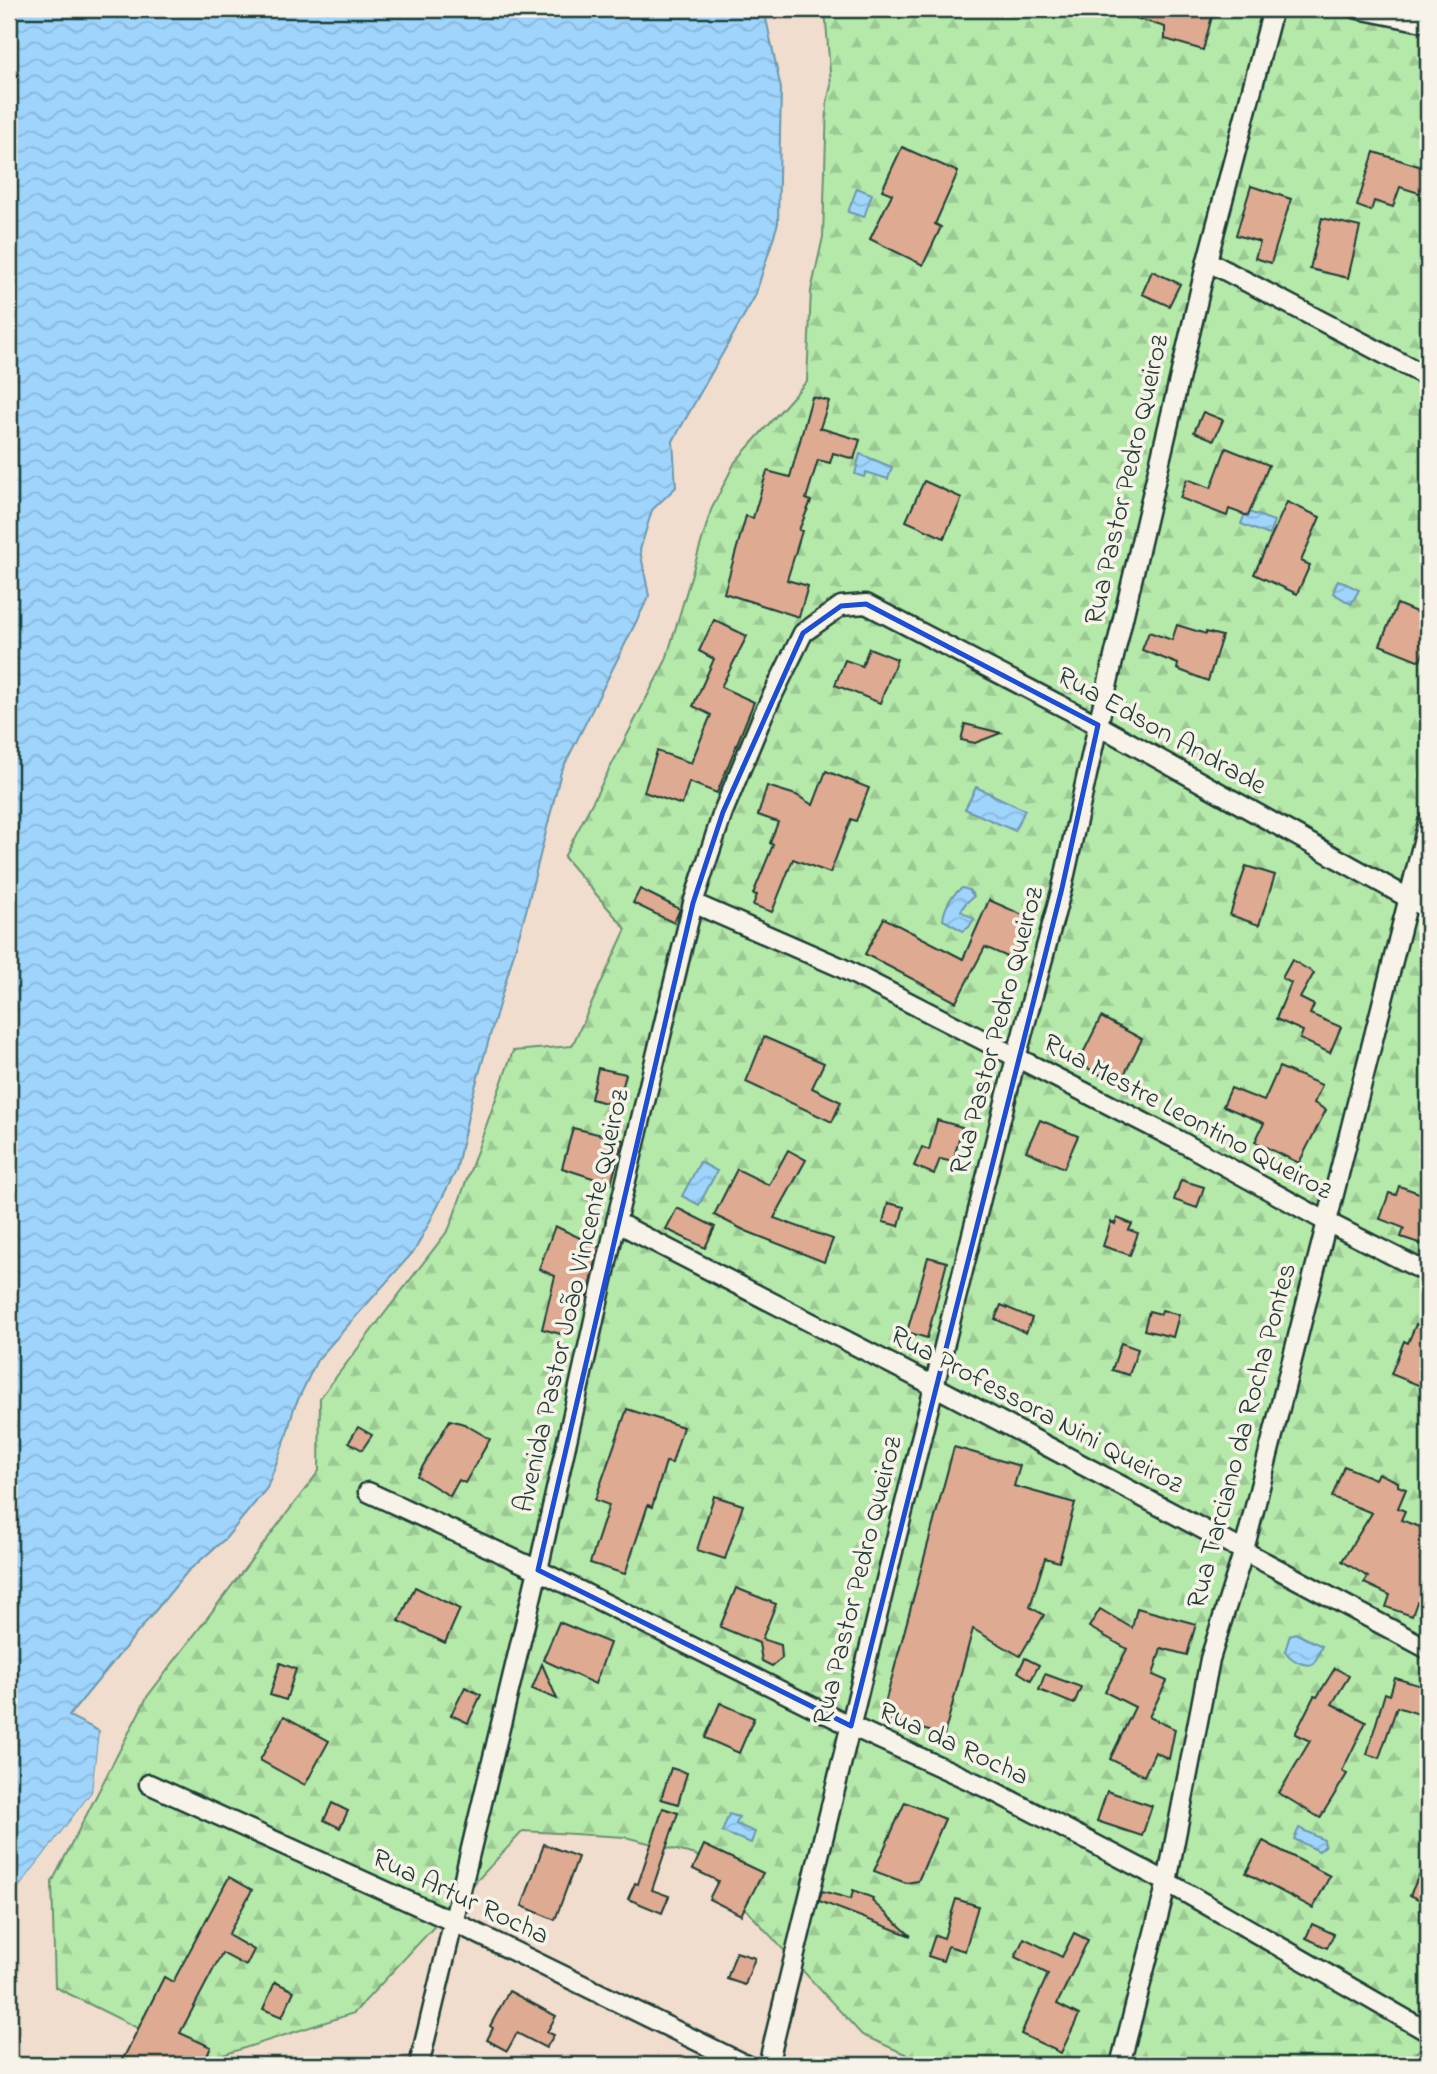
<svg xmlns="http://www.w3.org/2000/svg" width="1437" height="2074" viewBox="0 0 1437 2074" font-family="'Indie Flower',sans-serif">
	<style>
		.forest { fill: url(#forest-firs); stroke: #6a936f; stroke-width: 2 }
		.water { fill: url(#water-waves); stroke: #6c98ad; stroke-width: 2 }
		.pier { fill: #f0ddce }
		.building { fill: #deaa92; stroke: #1f3d34; stroke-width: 2 }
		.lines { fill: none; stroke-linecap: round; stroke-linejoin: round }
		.minor-casing { stroke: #1f3d34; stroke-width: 23 }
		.minor { stroke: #f7f3e8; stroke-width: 18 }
		.marked { fill: none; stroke: #1d4ed8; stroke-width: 5; stroke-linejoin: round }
		.labels { text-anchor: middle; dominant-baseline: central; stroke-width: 7; stroke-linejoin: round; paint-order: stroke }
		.street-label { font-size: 28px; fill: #1f3d34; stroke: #f7f3e8 }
	</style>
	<defs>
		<pattern id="forest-firs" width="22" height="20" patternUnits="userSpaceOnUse" patternTransform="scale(1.75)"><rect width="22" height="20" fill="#b5e9aa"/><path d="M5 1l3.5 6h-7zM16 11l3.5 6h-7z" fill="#9bc993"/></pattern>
		<pattern id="water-waves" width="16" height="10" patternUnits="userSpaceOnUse" patternTransform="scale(1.75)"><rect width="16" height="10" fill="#9fd4fd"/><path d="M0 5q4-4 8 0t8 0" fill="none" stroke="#88b7d9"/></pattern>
	</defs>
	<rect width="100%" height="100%" fill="#f0ddce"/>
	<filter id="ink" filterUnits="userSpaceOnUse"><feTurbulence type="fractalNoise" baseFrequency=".0143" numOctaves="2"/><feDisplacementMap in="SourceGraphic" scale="14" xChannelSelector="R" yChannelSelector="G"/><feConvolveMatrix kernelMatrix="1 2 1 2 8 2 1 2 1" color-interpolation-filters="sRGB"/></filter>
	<g filter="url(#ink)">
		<path class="forest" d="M825,9H1428V2040L1405,2065H930L862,2035L696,1855L625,1837L523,1831L354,2013L204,2061L55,1987L52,1882L147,1697L319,1471L320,1398L449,1229L513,1051L572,1046L626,929L564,857L666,660L711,510L735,462L807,381L811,291L823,237L827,103L831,85Z"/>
		<g class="water">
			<path d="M9,9H764L781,89L778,223L755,296L673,441L676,487L652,510L640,550L649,596L561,772L526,911L472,1098L456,1171L415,1250L317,1360L294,1408L286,1437L267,1488L226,1538L187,1572L69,1716L99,1731L92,1792L9,1901Z"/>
			<path d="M857,188L872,194L864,217L848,212Z"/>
			<path d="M860,454L892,467L888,479L866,472L864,477L855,474Z"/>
			<path d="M1246,511L1274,521L1269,535L1241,524Z"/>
			<path d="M1338,580L1359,590L1351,604L1333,593Z"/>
			<path d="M976,787L1025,810L1015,831L965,809Z"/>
			<path d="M962,888L969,890L974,896L965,904L961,911L974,919L969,927L963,931L943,920C944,908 952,894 962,888Z"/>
			<path d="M700,1162L717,1171L699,1205L682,1196Z"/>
			<path d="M1295,1633L1322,1646L1314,1664C1303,1667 1291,1660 1285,1651L1290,1635Z"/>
			<path d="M729,1814L739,1817L736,1824L755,1832L751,1843L722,1832Z"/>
			<path d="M1299,1828L1324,1840L1325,1846L1319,1851L1294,1839Z"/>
		</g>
		<path class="pier" d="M99,1731L101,1739L95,1794L9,1904V1901L92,1792Z"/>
		<g class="building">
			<path d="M1119,9H1214L1203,50L1165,39V27L1119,13Z"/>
			<path d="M902,147L958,172L935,224L941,227L923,265L870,239L892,194L882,190Z"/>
			<path d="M1374,152L1428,169L1422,194L1400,187L1393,207L1374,201L1371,211L1357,206Z"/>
			<path d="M1251,186L1291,199L1271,263L1255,258L1260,242L1236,235Z"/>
			<path d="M1322,218L1360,227L1348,278L1310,269Z"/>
			<path d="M1152,271L1180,284L1169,306L1142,294Z"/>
			<path d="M812,397L829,401L820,428L860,440L854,459L833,453L830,463L818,460L806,499L811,501L799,530L802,531L787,580L808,586L799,617L724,593L746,516L753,518L767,471L790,477Z"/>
			<path d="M1203,412L1223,420L1214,440L1194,432Z"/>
			<path d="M1226,448L1269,465L1248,516L1229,509L1227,516L1180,498L1187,479L1211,488Z"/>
			<path d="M924,481L962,498L944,538L906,521Z"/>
			<path d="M1287,502L1320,517L1301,561L1310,565L1297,594L1254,574Z"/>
			<path d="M1397,604L1428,617V640L1420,661L1380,645Z"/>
			<path d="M714,620L747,636L721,687L754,702L717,793L689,782L682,805L644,792L657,751L691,763L711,715L693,706L714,659L699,651Z"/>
			<path d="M1177,625L1206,634V632L1222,636L1208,681L1177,669L1178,664L1142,650L1149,632L1172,640Z"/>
			<path d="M869,648L897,659L880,703L835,685L845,660L862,666Z"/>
			<path d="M965,724L1001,733L975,743L961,740Z"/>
			<path d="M826,771L869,788L856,821L851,819L830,873L793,859L772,912L753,905L757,895L753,894L773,845L770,843L778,822L758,815L767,786L796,795L813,805Z"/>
			<path d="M1246,866L1275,875L1259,925L1230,915Z"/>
			<path d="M640,889L680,909L674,923L633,903Z"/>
			<path d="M989,900L1034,920L1017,961L985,947L956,1002L865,954L884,918L963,959Z"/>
			<path d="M1292,960L1314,973L1300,998L1314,1005L1310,1014L1341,1027L1330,1053L1300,1039L1303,1031L1276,1019L1291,983L1282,978Z"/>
			<path d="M1101,1017L1142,1039L1119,1085L1078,1063Z"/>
			<path d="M764,1037L824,1063L812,1088L841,1102L832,1122L746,1082Z"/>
			<path d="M1279,1067L1322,1085L1314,1103L1326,1110L1299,1163L1255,1142L1264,1123L1223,1106L1231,1088L1264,1101Z"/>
			<path d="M598,1068L626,1074L618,1106L591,1099Z"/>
			<path d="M937,1120L962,1127L953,1162L940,1159L934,1174L914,1166L922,1147L929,1150Z"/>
			<path d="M1040,1120L1078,1136L1064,1168L1026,1151Z"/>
			<path d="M573,1128L623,1140L611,1184L562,1168Z"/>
			<path d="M788,1150L806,1160L774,1218L833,1239L824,1262L746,1231L714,1215L737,1169L769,1185Z"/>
			<path d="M1181,1180L1204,1187L1197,1208L1174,1200Z"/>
			<path d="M1399,1186L1428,1196V1241L1424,1240L1422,1244L1401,1237L1404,1228L1380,1219L1389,1193L1396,1195Z"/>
			<path d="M888,1203L904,1207L899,1226L883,1222Z"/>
			<path d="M677,1208L715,1227L705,1248L666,1229Z"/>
			<path d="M1117,1218L1132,1224L1129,1230L1138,1233L1130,1255L1103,1246L1111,1222L1115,1224Z"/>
			<path d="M555,1226L599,1247L588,1297L580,1293L568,1336L542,1329L555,1276L539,1269Z"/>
			<path d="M928,1257L947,1262L927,1338L907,1332Z"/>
			<path d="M1001,1305L1032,1318L1026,1333L995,1319Z"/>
			<path d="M1162,1310L1179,1315L1173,1337L1144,1330L1149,1311L1161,1314Z"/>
			<path d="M1416,1324L1428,1329V1389L1391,1374L1404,1341L1408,1343Z"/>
			<path d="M1121,1343L1138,1349L1129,1375L1112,1370Z"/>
			<path d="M627,1409L683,1427L672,1463L666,1462L652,1507L648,1505L625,1574L590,1563L609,1505L595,1500Z"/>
			<path d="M450,1420L464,1424L490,1439L465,1483L459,1480L450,1496L417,1476Z"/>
			<path d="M358,1427L372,1435L362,1450L349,1442Z"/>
			<path d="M954,1447L1020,1466L1014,1486L1075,1503L1059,1562L1045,1558L1030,1607L1044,1615L1020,1656L973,1629L944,1735L881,1718Z"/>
			<path d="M1344,1466L1375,1479L1378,1473L1398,1482V1486L1406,1489L1398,1508L1405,1511L1401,1520L1428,1530L1420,1559L1428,1562V1607L1417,1602L1412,1616L1386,1607L1390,1595L1364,1583L1368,1577L1342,1561L1372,1513L1332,1497Z"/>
			<path d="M714,1496L743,1505L725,1559L697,1550Z"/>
			<path d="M415,1587L460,1609L445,1643L399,1621Z"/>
			<path d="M736,1588L776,1604L762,1639L781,1645L782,1658L772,1666L762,1661L759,1643L720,1627Z"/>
			<path d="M1137,1608L1196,1624L1187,1655L1161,1648L1153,1675L1167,1681L1149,1717L1175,1729L1169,1759L1155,1752L1144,1776L1110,1759L1135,1707L1105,1692L1127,1649L1089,1627L1100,1609L1132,1628Z"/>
			<path d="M559,1622L610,1643L595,1684L543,1660Z"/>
			<path d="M1025,1658L1039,1665L1031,1680L1018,1672Z"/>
			<path d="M280,1663L296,1669L286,1700L270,1695Z"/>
			<path d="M542,1664L557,1699L532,1689Z"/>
			<path d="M1335,1668L1349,1676L1332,1704L1366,1722L1342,1771L1347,1774L1320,1818L1279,1793L1310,1741L1295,1734L1314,1696L1317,1697Z"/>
			<path d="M1045,1674L1081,1687L1074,1704L1039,1690Z"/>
			<path d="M1395,1678L1428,1688V1717L1397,1707L1379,1758L1367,1754L1385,1693L1390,1695Z"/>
			<path d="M465,1687L481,1695L468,1723L451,1715Z"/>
			<path d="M720,1703L754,1718L739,1753L705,1738Z"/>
			<path d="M284,1716L329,1741L305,1785L260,1760Z"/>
			<path d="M671,1768L687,1773L678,1804L661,1799Z"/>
			<path d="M1107,1791L1152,1806L1142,1836L1097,1821Z"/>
			<path d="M905,1802L945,1819L918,1881L906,1883L874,1871Z"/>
			<path d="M332,1803L348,1811L340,1828L324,1820Z"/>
			<path d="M663,1808L678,1813L652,1890L669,1896L662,1913L628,1899L635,1883L638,1884Z"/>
			<path d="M1263,1841L1330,1876L1313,1908L1246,1873Z"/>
			<path d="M544,1844L578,1857L555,1920L522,1906Z"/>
			<path d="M704,1845L763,1873L741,1915L709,1899L718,1881L693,1869Z"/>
			<path d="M1428,1856V1904L1410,1895Z"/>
			<path d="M229,1877L252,1890L228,1935L254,1950L246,1966L222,1953L180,2033L211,2047L203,2065H120L164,1977L173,1982Z"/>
			<path d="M853,1890L873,1898L872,1901L911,1936L819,1901L822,1891L851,1899Z"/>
			<path d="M956,1899L978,1906L965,1951L948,1946L943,1961L928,1956L935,1935L944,1938Z"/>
			<path d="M1312,1924L1334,1934L1327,1948L1306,1938Z"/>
			<path d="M1074,1933L1088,1940L1057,2004L1079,2015L1061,2053L1021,2034L1048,1974L1015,1957L1024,1938L1062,1957Z"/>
			<path d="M736,1952L755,1958L745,1985L727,1979Z"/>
			<path d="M275,1982L294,1991L282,2017L263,2009Z"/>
			<path d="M509,1991L556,2016L547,2032L554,2035L546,2048L517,2033L507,2051L487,2040L493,2028L490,2026Z"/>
		</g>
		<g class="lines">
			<g class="minor-casing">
				<g id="minor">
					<path d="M1358,9L1428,23"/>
					<path d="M1207,261L1428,377"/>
					<path d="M693,903L840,967L1178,1140L1327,1222L1428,1273"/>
					<path d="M616,1222L934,1386L1428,1649"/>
					<path d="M368,1492L538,1570L851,1726L991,1790L1167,1882L1428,2032"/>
					<path d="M149,1784L454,1922L746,2065"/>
					<path d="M419,2065L538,1570L616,1222L693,903L723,812L763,715L803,633L841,606L866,604L1098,725L1428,909"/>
					<path d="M768,2065L895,1543L1016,1058L1062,888L1098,725L1207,261L1273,9"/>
					<path d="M1120,2065L1167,1882L1210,1659L1244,1550L1428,822"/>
				</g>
			</g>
			<use href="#minor" class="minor"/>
		</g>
	</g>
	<path class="marked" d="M866,604L1098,725L1062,888L851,1726L538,1570L693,903L723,812L803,633L841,606Z"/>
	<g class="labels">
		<g class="street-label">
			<text transform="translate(1128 480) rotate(-77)">Rua Pastor Pedro Queiroz</text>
			<text transform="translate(1161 732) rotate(29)">Rua Edson Andrade</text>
			<text transform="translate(998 1031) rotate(-75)">Rua Pastor Pedro Queiroz</text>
			<text transform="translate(1187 1118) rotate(28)">Rua Mestre Leontino Queiroz</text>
			<text transform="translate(573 1301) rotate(-77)">Avenida Pastor João Vincente Queiroz</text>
			<text transform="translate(1036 1411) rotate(28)">Rua Professora Nini Queiroz</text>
			<text transform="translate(1243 1436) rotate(-75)">Rua Tarciano da Rocha Pontes</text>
			<text transform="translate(859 1581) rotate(-76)">Rua Pastor Pedro Queiroz</text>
			<text transform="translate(953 1745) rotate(25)">Rua da Rocha</text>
			<text transform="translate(460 1898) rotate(25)">Rua Artur Rocha</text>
		</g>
	</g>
	<rect width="1437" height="2074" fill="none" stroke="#f7f3e8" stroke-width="35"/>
	<rect x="18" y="18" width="1402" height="2039" fill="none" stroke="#1f3d34" stroke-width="2.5" filter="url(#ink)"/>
</svg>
